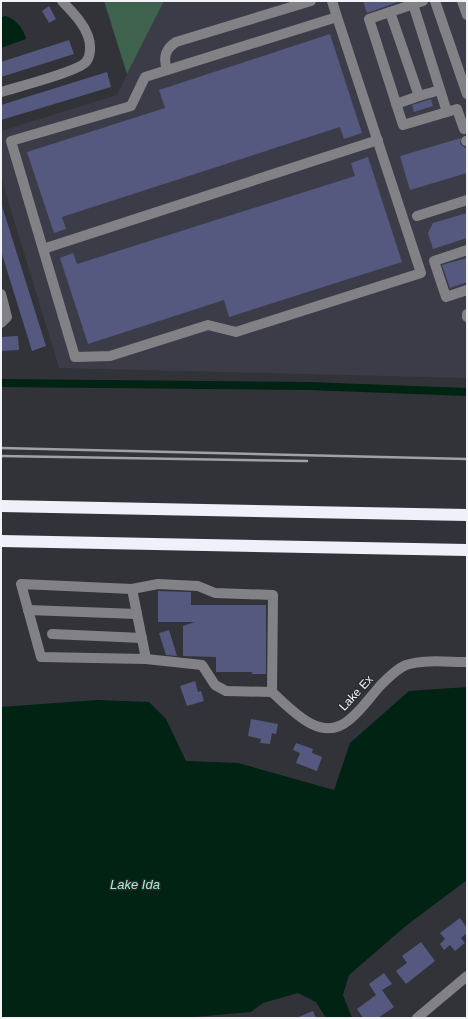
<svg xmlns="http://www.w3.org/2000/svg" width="468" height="1019" viewBox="0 0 468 1019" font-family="Helvetica,sans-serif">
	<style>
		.built { fill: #3b3c48 }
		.green { fill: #3e624e }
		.water { fill: #012313 }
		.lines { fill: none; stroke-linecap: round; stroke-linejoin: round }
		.canal { stroke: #012313; stroke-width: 8 }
		.building { fill: #55587f }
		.minor { stroke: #828286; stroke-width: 10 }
		.highway { stroke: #eff0f9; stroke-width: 12 }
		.rail { stroke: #a1a2a7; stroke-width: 2.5 }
		.labels { text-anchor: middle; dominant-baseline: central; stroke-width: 3; stroke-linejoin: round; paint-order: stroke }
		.street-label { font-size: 12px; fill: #f2f3f7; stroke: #28292f }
		.water-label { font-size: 13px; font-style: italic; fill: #a8f1c7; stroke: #28292f }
	</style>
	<rect width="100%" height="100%" fill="#323339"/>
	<path class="built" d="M164,1H467V378L59,368L1,177V131L117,95Z"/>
	<path class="green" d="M104,1H164L127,74Z"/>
	<g class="water">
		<path d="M6,16C17,20 23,28 26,39L1,48V17Z"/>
		<path d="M467,687V880L407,925L349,975L343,995L352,1018H326L316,1002L298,993L263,1003L251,1012L183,1018H1V707L97,700L149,702L166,719L186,761L238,763L334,790L350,743L409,691Z"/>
	</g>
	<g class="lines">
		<path class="canal" d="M1,383L309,386L467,392"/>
	</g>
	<g class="building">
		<path d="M363,1H401L367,13Z"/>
		<path d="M49,6L56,19L49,23L42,11Z"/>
		<path d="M330,34L362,133L344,139L340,127L62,217L66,229L54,233L27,152L165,108L159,90Z"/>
		<path d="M69,40L74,54L1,77V62Z"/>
		<path d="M107,72L111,87L1,120V105Z"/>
		<path d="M431,99L433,106L414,112L412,105Z"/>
		<path d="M461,138L460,144L467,149V173L410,190L400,156Z"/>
		<path d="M368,157L402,262L229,317L224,300L88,344L60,258L73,253L77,264L355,176L351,163Z"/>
		<path d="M1,206H2L46,346L32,351L1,251Z"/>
		<path d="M467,213V238L433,249L428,233L433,223Z"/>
		<path d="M467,258V282L450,288L442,265Z"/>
		<path d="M18,336L19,350L1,351V337Z"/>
		<path d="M158,591L191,592V605H266V674H252V672H216V657L183,656V626L195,622H158Z"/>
		<path d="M169,630L177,656L166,655L159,633Z"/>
		<path d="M195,681L198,692L201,691L204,701L187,706L180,686Z"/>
		<path d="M251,719L278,724L276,734L272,733L270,744L260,743L261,739L248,736Z"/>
		<path d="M296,743L313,749L312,753L322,757L317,771L296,763L300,753L293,750Z"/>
		<path d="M460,918L467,928V933L461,938L465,943L455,951L450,945L444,950L440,944L445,939L440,933Z"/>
		<path d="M421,942L435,961L406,984L396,971L407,963L402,956Z"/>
		<path d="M384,973L392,984L382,990L394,1007L378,1018H363L357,1009L376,995L369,984Z"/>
		<path d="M313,1011L316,1018H296Z"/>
	</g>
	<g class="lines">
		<g class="minor">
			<path d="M332,1L337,17L421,273L236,332L208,325L110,356L75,357L11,141L131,106L145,77L337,17"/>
			<path d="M423,1L369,19L403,125L457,109L464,129"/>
			<path d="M435,1L467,94"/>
			<path d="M462,1L467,15"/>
			<path d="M413,4L447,112"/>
			<path d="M390,12L419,96L440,90"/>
			<path d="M167,70C163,58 165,49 176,42L311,1"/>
			<path d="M1,92C17,87 77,72 86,62C91,56 91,44 88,36C83,22 72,12 62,1"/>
			<path d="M396,104L419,96"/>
			<path d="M466,141H467"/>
			<path d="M417,216L467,200"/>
			<path d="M43,249L378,140"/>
			<path d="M467,250L434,261L446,297L467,290"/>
			<path d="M1,294L7,317L1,323"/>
			<path d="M467,314V317"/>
			<path d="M132,589L158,584L198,586L215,593L273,595L272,692"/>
			<path d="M28,610L137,614"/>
			<path d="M52,634L142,638"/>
			<path d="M146,659L41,657L21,584L132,589L146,659L202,665L215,685L226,691L272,692"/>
			<path d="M272,692C292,710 321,744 349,720C361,711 370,697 380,686C387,679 396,669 406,665C424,659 448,662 467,662"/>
			<path d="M417,1018L467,976"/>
		</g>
		<g class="highway">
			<path d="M1,506L467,515"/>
			<path d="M1,541L467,550"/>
		</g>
		<g class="rail">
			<path d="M1,448L467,459"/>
			<path d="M1,456L307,461"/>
		</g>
	</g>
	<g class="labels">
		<g class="street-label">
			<text transform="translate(356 693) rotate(-47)">Lake Ex</text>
		</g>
		<g class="water-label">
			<text x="135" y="884">Lake Ida</text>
		</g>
	</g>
	<rect width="468" height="1019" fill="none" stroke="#f2f3f7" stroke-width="4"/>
</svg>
